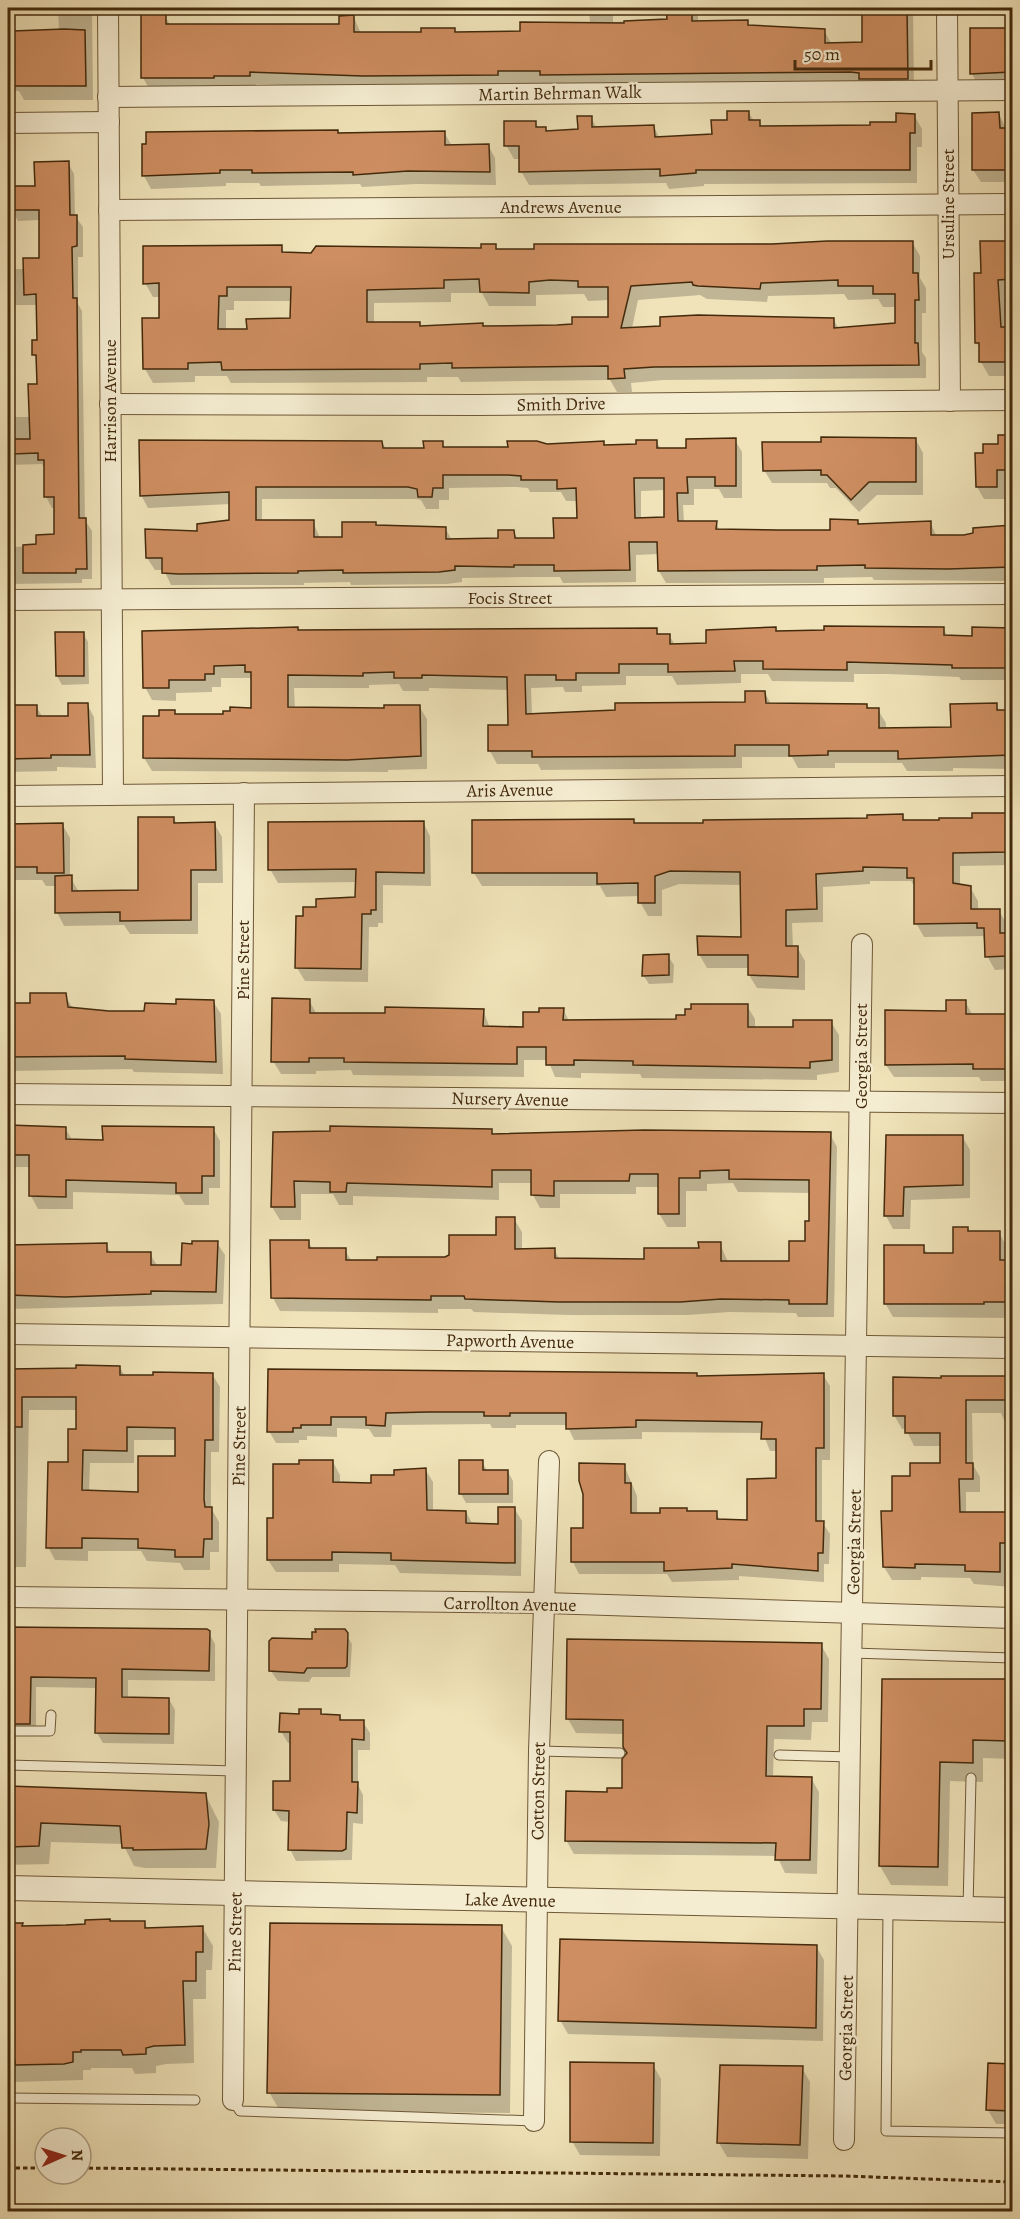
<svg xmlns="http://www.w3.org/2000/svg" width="1020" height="2219" viewBox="0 0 1020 2219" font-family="Alegreya,serif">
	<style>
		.water { fill: #9bbdb6; stroke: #788272; stroke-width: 1.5 }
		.shadow { fill: #0003; fill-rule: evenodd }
		.building { fill: #ce8e61; stroke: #432a0c; stroke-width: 1.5; fill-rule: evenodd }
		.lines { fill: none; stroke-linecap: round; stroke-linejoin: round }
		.service-casing { stroke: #6e5837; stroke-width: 11 }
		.minor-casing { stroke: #6e5837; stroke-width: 22 }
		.tertiary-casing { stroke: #6e5837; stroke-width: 26 }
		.path { stroke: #432a0c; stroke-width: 3; stroke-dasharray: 4.5 3; stroke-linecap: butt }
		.service { stroke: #f5edd2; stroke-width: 9 }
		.minor { stroke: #f5edd2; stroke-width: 20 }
		.tertiary { stroke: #f5edd2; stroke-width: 24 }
		.labels { text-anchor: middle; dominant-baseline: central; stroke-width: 5; stroke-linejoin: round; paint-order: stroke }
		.street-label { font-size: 18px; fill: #432a0c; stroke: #f5edd2 }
	</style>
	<rect width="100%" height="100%" fill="#f0e3b9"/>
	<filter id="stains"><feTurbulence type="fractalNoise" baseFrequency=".00333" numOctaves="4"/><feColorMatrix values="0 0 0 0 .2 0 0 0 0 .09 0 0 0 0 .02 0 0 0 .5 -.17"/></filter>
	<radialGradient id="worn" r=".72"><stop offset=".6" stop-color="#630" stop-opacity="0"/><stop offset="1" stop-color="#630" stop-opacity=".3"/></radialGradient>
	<path class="water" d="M8,2207L226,2211L8,2212Z"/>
	<g class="shadow">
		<path d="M58,8H92L93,100H24L19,91H8V44L59,31Z"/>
		<path d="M143,8H166V18L171,26L340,25L354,17L361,34L423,33L454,29L457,33H522L590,23L589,8H613V22L668,20V8H698V22H747L750,26L824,30L831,43H864V8H913L914,91L549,88L546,83H504V87L371,88L256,84V88L150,90L143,78Z"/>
		<path d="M1012,20V84L978,85L972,74V30H1012Z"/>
		<path d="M749,113L754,121H759L762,128L872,126L897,124L914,115L922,129V147H917V183L704,184V186L669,189L666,183L529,185L521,171V159H514L506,145L535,122L539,129H545L548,133L580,130L591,118L597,128L654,127L660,139L713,136L729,122Z"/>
		<path d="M999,114L1006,129L1012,131V182H981L973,170Z"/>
		<path d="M444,132L452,146L488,145L495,158L496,185L416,184L362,187L360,184L261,186L259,183H226V186L151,189L144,176L148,133Z"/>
		<path d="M68,163L74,174L75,216L83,227V257H78V304L82,311L85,520L92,531V579H82V583L8,584V537L12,547L37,546L56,536V508H52L46,497L45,470L42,464L9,465L8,472V417H31L38,386L34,342H38V305H9L8,320V269H25L40,259V220L18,221L12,210Z"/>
		<path d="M912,242L920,256V278L926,288V313H922V352L926,358V378L663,380L631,383L632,392H617L610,380L461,382L458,377H427V382L231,383L227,376H195V382L153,383L145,369L161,319V297H153L145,283L281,247L285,254L482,250L495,245L498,251L536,250L535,246ZM451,293H482L489,306H536V295L584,294L588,301L609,300V318L557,327L484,328L482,324L421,327L419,324H374V303L451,302ZM844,294L848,300L878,299L883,307H897V324L839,329L833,319L632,328L638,300L700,295L707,299L767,302L768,296ZM234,301H292L291,320L248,330H226V310H234Z"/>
		<path d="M982,243H1012V296L1005,295L1007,323H1012V376H989L981,362V350L976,342L982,275Z"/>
		<path d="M999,437H1012V499H984L977,487L984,454L999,445Z"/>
		<path d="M735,440L742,452V498H724L719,489H694V505H683L684,522H716L720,531H832L858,521L860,525L930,522L937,537H964L1010,526V519H1012V581L874,580L872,577L824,578V583H666L659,571V554L636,555V582L563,583L560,577H521L462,578V582L447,584L351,585L350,582L304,583V585H171L164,570H155L147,558L231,522V504L148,508L141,495L382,442L386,449H425L442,442L446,449L509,448L603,443L605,446H638L656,441L661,449H687ZM516,487L528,488L530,492H561L566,501H578V519L555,540H518L514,532L499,540H452L445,528L377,527L375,523L344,538H320L313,522H262V499H416L421,500L426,509H439V500H449V488ZM665,490V519H641V491Z"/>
		<path d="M916,440L923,453V495H877L859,512L836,488H830L827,483H772L764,470Z"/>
		<path d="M1005,623H1012V685L1010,680H961L959,677L888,674H854V682L772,681L768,674H741V683L677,685L672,676H626V685L582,686V692H565L563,687L531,688L532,715L746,704L765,693L771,704L867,705L869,709L878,710L886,723V729L952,728L996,705L1000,712H1012V769L953,768V771H907L902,763H835V768H798L792,757H742V768L541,770L538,764H497L490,751L509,726V690L429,688V691H403L399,684L369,685V688H294L295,709L386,710L419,706L427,719V769L388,770V772L152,771L144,758L161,717L174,711L176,715H224L253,709L252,683L250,678H221V687H212V692L176,693V701L152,700L145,687L297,628L299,631L656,630L659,635H669L675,645L707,644L775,628L777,633L943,628L948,637H974L1005,629Z"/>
		<path d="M83,633L88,642L89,684L62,685L57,676Z"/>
		<path d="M8,704L36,706L43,718H69L87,704L94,717L96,768L57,767V771L8,772Z"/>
		<path d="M974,814H1012V865L960,866V885L970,887L978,901V911H999L1007,924V937L1012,946V969L995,970L987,956L983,936L924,937L916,923V889L911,881H870V884L823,887V922L792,923L793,947H797L805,961V990L757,988L749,975V968H707L699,954L743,938L742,885L679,884L662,890V916H648L640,902V896L606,897L600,886H482L474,873L633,820L635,825L868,819L903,816L906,822L974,819Z"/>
		<path d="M174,819L177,824L214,823L222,837L223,883H198V934H130L124,925L64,926L57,912L56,886H46L42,880H14V890H8V821H13L15,825L62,824L70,838V877L79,892L140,891Z"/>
		<path d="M423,822L430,836L431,886L383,885V923H378V927H369L368,982L305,981L297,968L305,917L317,909L356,899L357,882L278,883L270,869Z"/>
		<path d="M668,956L674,965L673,983L649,984L643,975Z"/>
		<path d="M65,995L73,1009L109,1012H146L213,1001L221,1014L223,1074L134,1072L132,1069L8,1071V1004H31Z"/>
		<path d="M309,1000L316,1013L386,1015L483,1010L490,1028H524L540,1013L563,1009L569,1021H678L747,1006L755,1019V1028H795L831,1022L839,1035V1072L817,1075V1080L642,1078L640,1074L581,1073V1078L555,1077L548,1060H524V1077L353,1075L351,1070L316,1071V1074H281L273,1061Z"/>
		<path d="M965,1001L973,1016H1012V1081H981L979,1077H894L886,1065L947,1012Z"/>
		<path d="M8,1127L65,1128L73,1141H104L213,1128L220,1141V1188H209V1205H185L179,1195L73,1192V1209H38L31,1196V1167H8Z"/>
		<path d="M492,1131L494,1135L830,1134L837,1147L834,1317H798L796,1313L729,1312L688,1315H568L474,1312L471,1309H438V1313L280,1311L273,1298L308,1241L313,1250H345L352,1262L446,1259L497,1236L514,1219L522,1232V1250H554L560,1260H646L720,1244L728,1262L791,1263L806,1242L810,1223L811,1193L738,1192L733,1183L707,1184V1191H686V1227H667L659,1213V1187H636V1194H560V1208H540L533,1195V1183H499V1200L353,1196V1205H339L333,1194H301V1220H280L272,1207L274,1134Z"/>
		<path d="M887,1136H962L970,1150V1198L911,1200L910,1229H893L886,1216Z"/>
		<path d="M967,1228L970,1233H999L1007,1247V1257H1012V1318L893,1317L885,1303L923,1247L928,1254L954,1255Z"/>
		<path d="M217,1243L225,1255L223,1304L8,1309V1246L106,1245L111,1253L150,1254L158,1267H183Z"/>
		<path d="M120,1367L125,1377L212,1374L220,1387L219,1452H211V1508L219,1522V1552H210V1570H184L180,1563L147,1561L141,1551H88V1561L55,1560L48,1547L77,1431V1410H29L26,1567H8V1370ZM134,1440H177V1458L139,1494L89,1491L90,1463H134Z"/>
		<path d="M269,1371L698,1377L823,1375L830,1386V1460H822V1522L830,1534L829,1564H824V1582L739,1576V1580L672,1582L667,1574H579L573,1562V1530H584L624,1465L637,1496V1514H661L686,1510L688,1512L716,1513L721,1521H748L777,1480V1451H770L763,1433L642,1432V1439L574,1440L567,1425H516V1428H492L490,1424L392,1425L391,1437H374L369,1429L337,1428V1437L307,1436V1440H299V1443H276L269,1431Z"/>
		<path d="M895,1379H1012V1431H1009L1001,1413H972L973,1465L980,1477V1492H966V1513L1006,1514L1012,1526V1587L974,1584L970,1578L921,1577V1580H892L884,1567L894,1513L912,1477L942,1464V1446H914L906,1429H902L894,1415Z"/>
		<path d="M333,1462L340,1475V1484H373L425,1469L433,1482V1512H466L473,1525L500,1526L514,1508L522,1521L521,1576L400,1573L395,1565L339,1564V1572H276L268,1560L274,1519L301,1466Z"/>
		<path d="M482,1462L488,1472H508L513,1481V1503H466L461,1494Z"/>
		<path d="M8,1628L207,1630L215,1644V1681L128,1680V1698L169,1699L175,1710L174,1744L103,1743L97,1733V1688L36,1687V1735L8,1734Z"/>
		<path d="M346,1634L352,1644L350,1677H312L309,1682L278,1681L270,1670L313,1640Z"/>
		<path d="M821,1645L829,1659L828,1722H812L811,1740L774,1739L773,1778H811L819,1792L817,1874L785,1873L777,1856L574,1854L566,1840L609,1794L623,1790L628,1753L624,1734L576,1733L568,1719Z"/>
		<path d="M884,1681L1012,1683V1759L983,1758V1782L950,1781L948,1886L891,1885L880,1866Z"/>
		<path d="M320,1711L323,1715L339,1716L343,1721L363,1722L370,1733V1750H358V1785L363,1795V1824L353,1823L352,1860L296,1861L290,1849V1822L281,1821L274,1810V1782H291L292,1743H288L281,1731L300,1715Z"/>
		<path d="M8,1789L195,1792L205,1794L219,1822L216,1868H145L134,1866L123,1844L51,1842L49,1864L8,1865Z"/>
		<path d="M144,1922L148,1929L202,1927L213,1946L212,1970H206V1999H193L194,2063L166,2064L156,2066V2073L135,2074L132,2068H91V2070H83V2080L14,2082V2091H8V1924H22L24,1928Z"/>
		<path d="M501,1927L512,1946L510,2113L280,2111L269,2092Z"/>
		<path d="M816,1946L824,1960L823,2041L568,2034L560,2020Z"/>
		<path d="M653,2065L661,2079L660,2156L580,2155L572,2141Z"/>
		<path d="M990,2065H1012V2124H996L988,2110Z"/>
		<path d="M802,2068L810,2082L808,2159L727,2157L719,2143Z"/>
	</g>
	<g class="building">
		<path d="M666,8H692V21L748,20V25L825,29V43L862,42V8H907L908,79H859V73L850,72L540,75V71H498V75L363,76L250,72V76H214V78H141V14H166V24H339V16L354,15V32H421V28H455V32L520,31V22L624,23V21L667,19Z"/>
		<path d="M970,28H1012V72L970,74Z"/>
		<path d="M64,29L85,30L86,86H14L13,31Z"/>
		<path d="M727,111H749V120H760V126L870,125V122H896V113L915,114V133H910V170H696V173L660,176V169L519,172V146H504V121H536V127H546V131L578,129L577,116H592V127L654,125L655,137L712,134L711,120H727Z"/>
		<path d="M999,112L1000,128H1012V170H972V113Z"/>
		<path d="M338,130V133L445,131V145L489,144L490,172L408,171L353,175V172L252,173V170H220V173L142,176V144H146V132Z"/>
		<path d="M69,161L70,215H77V246L72,247L73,298H77L79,518H86L87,569H76V573H23V545L36,544V535L54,534V497H44V460H38V453L12,454V439H30L28,384H37L36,355H32V340H37L36,294L24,295L23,258H39V210H11V186H35L34,162Z"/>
		<path d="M827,241H913V273H918L919,300H915V343H918L919,365L654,367L624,369L625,378L608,379V366L452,368V363L420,364V369L222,370L221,362L188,363V369H143L142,318H159V283L143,284V246L282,245V252L311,253L316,246L481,248V244H496V249H534V244H772ZM479,279L480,292L529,293V282L550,280L578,281V287H608V317H572V324L557,325L483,326V323L420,326V322H367V290L444,288V280ZM838,280V286H873V294H895V323L834,328V318L698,315L660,317V326L621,328L631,286L692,282L693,285L698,286L760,289L761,283ZM227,287H291L290,318L246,319L247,329H218L219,296H227Z"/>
		<path d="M980,241H1012V279L998,280L1001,327H1012V362H979V343H975L974,273H981Z"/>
		<path d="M998,435H1012V470H997V487H976L975,453H983V444H998Z"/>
		<path d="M821,437L916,438V482H869L851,500L827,475H821V470L763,471L762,442H821Z"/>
		<path d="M736,438V486H715V477H687L688,493H677L678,521H717L716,529L778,530H830V519L858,520V524L931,521V535H964L973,533V528L1012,525V567L948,569L865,568V565L817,566V570L658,571L657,542H629L630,570L554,571V565H514V567L455,566V570L439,572L343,573V570L298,571V573L179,574L162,573V558H146L145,529L197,531V524L229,520V492L140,496L139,440L382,441L383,448H424L423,441H443V447H508L507,441H537L547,444L604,441V445L636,444V440H657V448H686V439ZM443,475H508L521,476V480H557V489L576,488L577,518H553L554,538H515L514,530H498V538L446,539V527L376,525V522H342V537H314V520H256V487H408L417,489L418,497H432L433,488H443ZM634,478H664V517L635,518Z"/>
		<path d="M824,626L944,627V635L972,636V627L1012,628V668H952V665L847,662V670L763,669V661H734L735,671L668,672V664H619V673H576V680H556V675H525L526,714L615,710V703L745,702V691H765L766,703L867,704V708H879V728L951,727L950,704L997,703V710H1012V755L898,759V751H828V755L789,756V745H735V756L532,757V751H488V725H508L507,677L422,675V678H394V672L363,673V676L288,675V707L384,708V705H420L421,756L347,760L143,758V716H159V710H175V714H223V711H230V707L251,708V672H245V665L214,666V674H205V680H169V688H143L142,631L298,627V630L657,628V634H670V644L706,643V630L776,627V631L824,630Z"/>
		<path d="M55,632H84V676H56Z"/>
		<path d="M68,703H88L90,755H51V758L8,759V705H37V716H68Z"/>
		<path d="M972,813H1008V852L953,853V883L971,886V909H1000V933H1007V956L985,957L984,928H977V923L914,924V878H907V868L863,867V871L816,874L817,909L786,910V946H798V977L748,975V955H698L697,936L741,937L740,872L670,871L655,876V903H638V883L597,884V873H472V820L634,819V823H703V820L867,818V815L903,814V820H939V818H972Z"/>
		<path d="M138,817H174V823L215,822L216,870H191V920L120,921V912L55,913V876L72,875V891L138,890Z"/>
		<path d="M424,821V873L376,872V910H371V914H362L361,969L295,968L296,916H303V907H316V899L355,897L356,869L268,870V822Z"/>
		<path d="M63,823L64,873H37V867H8V824Z"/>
		<path d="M669,954V975L642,976L643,955Z"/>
		<path d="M30,993H66L68,1007L109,1011H144L145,1003L176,1004V999L214,1000L216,1062L125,1059V1056L8,1057V1003H30Z"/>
		<path d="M272,998L310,999V1013H385V1007L484,1009L483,1026L523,1027V1012H539V1008H564L563,1020L676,1019V1015H685V1009H691V1004H748V1027H793V1020H832V1060L810,1062V1068L633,1065V1061L574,1060V1065H546V1047H517V1064L344,1062V1058H309V1062H271Z"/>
		<path d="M946,1000H966V1014H1008L1009,1069H973V1064L885,1065V1010L946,1011Z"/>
		<path d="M8,1125L66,1127V1139L103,1140L102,1126L214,1127V1176H202V1193H176V1183L66,1180V1197L29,1196V1155H8Z"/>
		<path d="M330,1126L492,1129V1134L644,1130L831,1132L827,1304H789V1300L721,1299L680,1302H559L465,1299L464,1296H431V1300L271,1298L270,1240H309V1248H346V1260H377V1257H445L449,1255V1235H496V1217H515V1249L555,1248V1258L644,1259V1248H699L698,1242H721V1261H789V1241H805V1221H809V1180L729,1179V1170L700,1171V1178H679V1214H658V1174H630L629,1181H554V1196L531,1195V1170H492V1187L347,1183L346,1192H330V1182L294,1181L295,1207H271L273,1132L330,1131Z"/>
		<path d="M886,1135H963V1185L904,1187L903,1216H884Z"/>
		<path d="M953,1227H968V1231H1000V1260H1012V1302H984V1304H884V1245H924V1253H953Z"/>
		<path d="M192,1241H218L216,1292L151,1291V1294L65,1297L8,1295V1245L107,1243V1252H151V1265H181L182,1243L192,1244Z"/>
		<path d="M76,1365L120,1366V1375H153V1372L213,1373V1440H205L204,1499L205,1507H212V1539H204L203,1557H175V1550L138,1548V1539L82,1538V1548H46L48,1462H68V1429H76V1397H22V1427H8V1369L76,1368ZM127,1427L175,1428V1456H138V1492L82,1490L83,1450L127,1451Z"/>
		<path d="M268,1369L697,1373V1376L824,1373V1448H816V1521H824L823,1553H818V1571L732,1564V1568L664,1571V1562H571V1528H583V1494L579,1481V1463L625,1464V1483H631V1513H660V1508H687V1511H717V1519L747,1520V1479L776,1478V1439H761L762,1422L636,1420V1427L566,1429V1413H510V1416H484V1412H428L386,1413L385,1426L366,1425V1417H331V1425H301V1428H293V1432H267Z"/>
		<path d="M941,1376H1012V1400H966V1463H973V1479H959L960,1512H1007L1008,1543H1000V1572L965,1571V1565L915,1564V1568L883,1567L881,1511H892V1476H910V1463H940V1433H905V1416H893V1377L941,1378Z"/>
		<path d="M299,1460H333V1482L371,1483V1475H394V1470L426,1468L427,1510L466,1511V1523L498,1524V1507H515V1563L391,1560V1553L332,1552V1560H267V1518H273V1464H299Z"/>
		<path d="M459,1460H483V1470H508V1494H459Z"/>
		<path d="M8,1627L207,1629L210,1631L209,1671L122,1669V1697L169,1698V1734L95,1733L96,1678L31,1677L30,1724H8Z"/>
		<path d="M315,1629H345L348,1633L347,1666L345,1668H307L304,1673L269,1671V1641L272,1638L312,1639V1632H316Z"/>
		<path d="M567,1639L822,1643L821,1709H804V1726H767L766,1776L812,1777L810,1860H775L776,1843L565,1841L566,1791L607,1792V1788H622V1759L627,1753L623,1747V1720L566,1719Z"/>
		<path d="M882,1679H1010L1012,1681L1009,1741L973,1740V1763L940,1762L938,1867L879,1866Z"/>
		<path d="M299,1709H321V1714L340,1715V1720H364V1740L352,1739V1782H358L357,1813L347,1812L346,1849L342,1851L288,1850L289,1811L273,1810V1781H290V1732H279L280,1713L299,1714Z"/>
		<path d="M8,1786L206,1793L209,1824L206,1849L133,1850V1848H122L120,1826L41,1823L39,1846L8,1847Z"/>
		<path d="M110,1919V1921H145V1928L203,1926V1952H196V1981H183L185,2045L154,2046L146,2048V2054L123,2055L121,2050H81V2052H73V2062L64,2064L15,2065V2061L8,2060V1923H23L22,1926L66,1925L85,1924V1920Z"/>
		<path d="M270,1923L502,1925L500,2095L267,2093Z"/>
		<path d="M560,1939L817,1945L816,2028L558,2021Z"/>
		<path d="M570,2062L654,2063L653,2143L570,2142Z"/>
		<path d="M988,2063L1012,2064V2111L986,2110Z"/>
		<path d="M720,2065L803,2066L800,2145L717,2143Z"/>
	</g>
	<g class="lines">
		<g class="service-casing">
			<g id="service">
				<path d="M852,1653L1012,1658"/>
				<path d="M8,1731H50L51,1715"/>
				<path d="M539,1751L620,1753"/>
				<path d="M779,1755L851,1757"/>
				<path d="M8,1765L236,1771"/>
				<path d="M888,1909L886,2131L1012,2133"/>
				<path d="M968,1909L971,1778"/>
				<path d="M8,2098L195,2100"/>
				<path d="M233,2100L240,2111L534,2121"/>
			</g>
		</g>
		<g class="minor-casing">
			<g id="minor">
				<path d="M108,8L113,794"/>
				<path d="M947,8L950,401"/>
				<path d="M108,97L1012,90"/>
				<path d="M8,123L109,122"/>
				<path d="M109,210L1012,204"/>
				<path d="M110,404L477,405L1012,400"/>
				<path d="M8,600L1012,594"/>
				<path d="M8,796L1012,786"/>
				<path d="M8,1094L1012,1103"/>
				<path d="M8,1334L1012,1348"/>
				<path d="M8,1597L545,1603L1012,1618"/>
				<path d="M233,2100L244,793"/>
				<path d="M534,2121L539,1751L549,1461"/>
				<path d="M844,2140L862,944"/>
			</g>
		</g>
		<g class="tertiary-casing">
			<path id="tertiary" d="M8,1888L1012,1910"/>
		</g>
		<g class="path">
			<path d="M8,2168H45"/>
			<path d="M81,2168L844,2176L1012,2182"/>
		</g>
		<use href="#service" class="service"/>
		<use href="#minor" class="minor"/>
		<use href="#tertiary" class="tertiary"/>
	</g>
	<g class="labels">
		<g class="street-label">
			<text transform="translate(560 93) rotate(-1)">Martin Behrman Walk</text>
			<text transform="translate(948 204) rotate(-90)">Ursuline Street</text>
			<text x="561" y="207">Andrews Avenue</text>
			<text transform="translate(110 401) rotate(-90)">Harrison Avenue</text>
			<text transform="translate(561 404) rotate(-1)">Smith Drive</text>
			<text x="510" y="598">Focis Street</text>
			<text transform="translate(510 790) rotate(-1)">Aris Avenue</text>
			<text transform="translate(243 960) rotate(-90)">Pine Street</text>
			<text transform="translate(861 1056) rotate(-90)">Georgia Street</text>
			<text transform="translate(510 1099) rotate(1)">Nursery Avenue</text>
			<text transform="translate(510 1341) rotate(1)">Papworth Avenue</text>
			<text transform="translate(239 1446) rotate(-89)">Pine Street</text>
			<text transform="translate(854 1542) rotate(-89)">Georgia Street</text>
			<text transform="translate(510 1604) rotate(1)">Carrollton Avenue</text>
			<text transform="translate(538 1791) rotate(-89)">Cotton Street</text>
			<text transform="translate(510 1900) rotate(1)">Lake Avenue</text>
			<text transform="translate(235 1932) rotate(-89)">Pine Street</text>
			<text transform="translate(846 2028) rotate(-89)">Georgia Street</text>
		</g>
	</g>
	<rect width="1020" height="2219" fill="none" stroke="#f0e3b9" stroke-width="30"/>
	<rect x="9" y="9" width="1002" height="2201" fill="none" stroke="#432a0c" stroke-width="3"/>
	<rect x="15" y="15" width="990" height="2189" fill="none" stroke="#432a0c" stroke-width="1.5"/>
	<g transform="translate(63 2156) rotate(87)"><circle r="28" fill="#f5edd2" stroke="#ae9f83" stroke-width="1.5"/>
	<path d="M0-4.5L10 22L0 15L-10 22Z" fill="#8f2418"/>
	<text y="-9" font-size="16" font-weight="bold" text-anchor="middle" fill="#432a0c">N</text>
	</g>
	<path d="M795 60v9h136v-9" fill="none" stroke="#432a0c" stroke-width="3"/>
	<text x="804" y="60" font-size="18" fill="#432a0c" stroke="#f5edd2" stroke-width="4.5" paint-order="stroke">50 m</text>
	<rect width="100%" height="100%" filter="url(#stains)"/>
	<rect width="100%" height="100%" fill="url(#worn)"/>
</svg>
